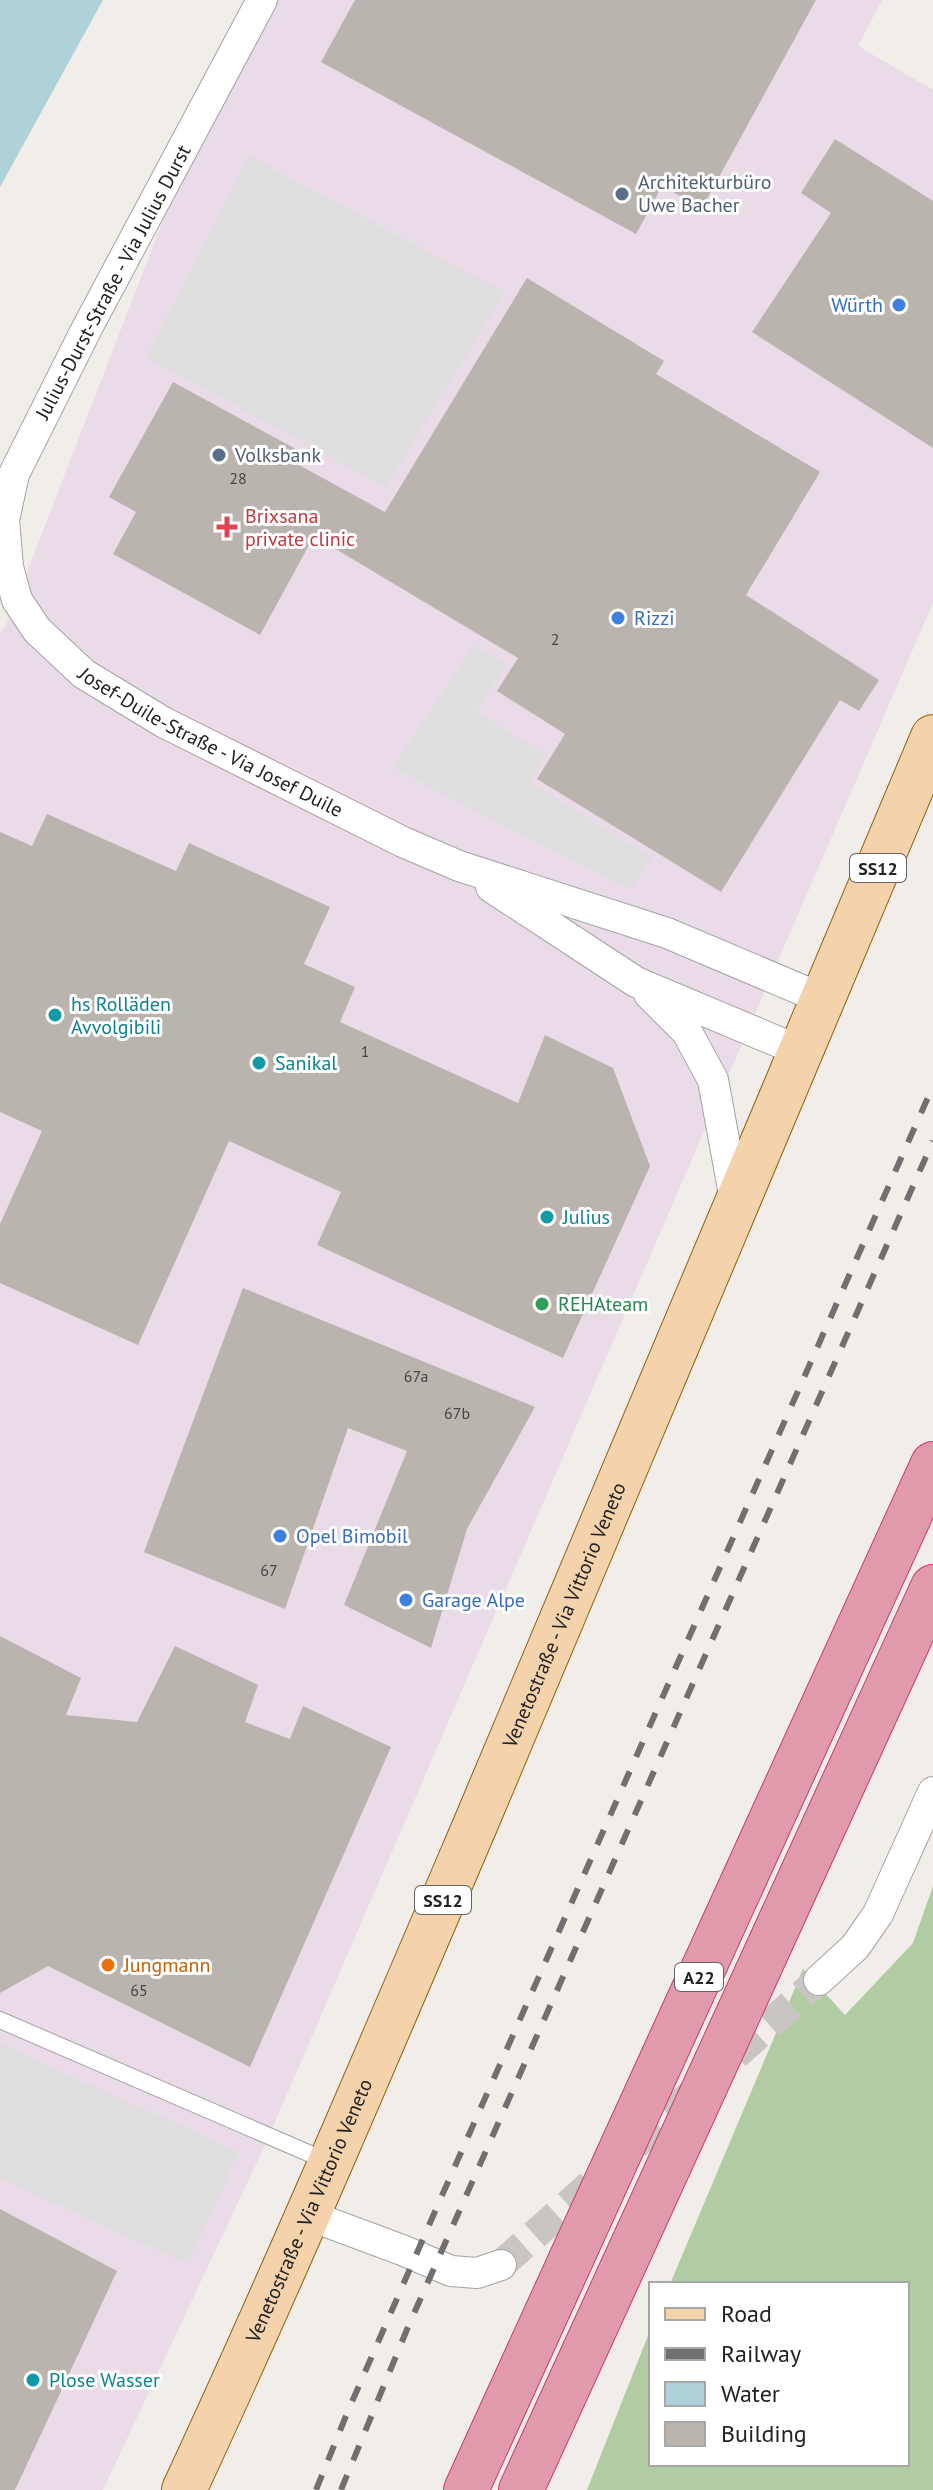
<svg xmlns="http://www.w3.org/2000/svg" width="933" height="2490" viewBox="0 0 933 2490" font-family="'PT Sans',sans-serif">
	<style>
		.industrial { fill: #e9dce8 }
		.forest { fill: #b1cca3 }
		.parking { fill: #dedede }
		.water { fill: #afd2da }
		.building { fill: #bab4af }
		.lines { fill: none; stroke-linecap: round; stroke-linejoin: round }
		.street-tunnel { stroke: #c8c5c2; stroke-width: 30; stroke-dasharray: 30 15; stroke-linecap: butt }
		.lane-casing { stroke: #a3a3a3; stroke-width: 18 }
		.street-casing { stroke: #a3a3a3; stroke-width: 32 }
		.primary-casing { stroke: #91600f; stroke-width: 46 }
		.highway-casing { stroke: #cb3b72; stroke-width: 46 }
		.lane { stroke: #fff; stroke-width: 16 }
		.street { stroke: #fff; stroke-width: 30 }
		.primary { stroke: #f4d2ac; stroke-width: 44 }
		.highway { stroke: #e09aaa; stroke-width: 44 }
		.rail { stroke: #707070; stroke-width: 6; stroke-dasharray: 16 16; stroke-linecap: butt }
		.service-dot { fill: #5c6f8a; stroke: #fff; stroke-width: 3 }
		.shop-dot { fill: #3f7fe0; stroke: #fff; stroke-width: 3 }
		.health-dot { fill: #e0444e; stroke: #fff; stroke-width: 3 }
		.culture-dot { fill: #0f9aa8; stroke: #fff; stroke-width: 3 }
		.leisure-dot { fill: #2e9e5b; stroke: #fff; stroke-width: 3 }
		.food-dot { fill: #e8710a; stroke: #fff; stroke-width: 3 }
		.labels { text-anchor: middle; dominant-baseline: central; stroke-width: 6; stroke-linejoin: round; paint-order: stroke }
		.number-label { font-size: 16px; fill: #484645 }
		.shield { fill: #fff; stroke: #646464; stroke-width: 2 }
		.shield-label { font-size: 18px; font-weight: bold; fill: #222 }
		.service-label { font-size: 20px; fill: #4e5e75; stroke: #fff; text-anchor: start }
		.street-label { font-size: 20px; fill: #222; stroke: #fff }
		.shop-label { font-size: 20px; fill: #366cbe; stroke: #fff; text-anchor: start }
		.health-label { font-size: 20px; fill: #be3a42; stroke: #fff; text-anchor: start }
		.culture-label { font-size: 20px; fill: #0d838f; stroke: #fff; text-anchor: start }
		.leisure-label { font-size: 20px; fill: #27864d; stroke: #fff; text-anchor: start }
		.food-label { font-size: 20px; fill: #c56008; stroke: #fff; text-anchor: start }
	</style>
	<rect width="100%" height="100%" fill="#f1eeea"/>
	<path class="industrial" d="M260,0H882L858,46L933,90V603L265,2145L103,2490H0V633L8,621L210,99Z"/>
	<path class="forest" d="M933,1886V2490H587L651,2328V2464H907V2284H670L803,1969L845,2015L913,1943Z"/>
	<g class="parking">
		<path d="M250,155L296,182L505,292L386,487L146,357Z"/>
		<path d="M473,645L507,663L476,712L546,754L530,782L653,858L630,890L393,768Z"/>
		<path d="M0,2044L239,2152L188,2264L0,2179Z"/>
	</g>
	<path class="water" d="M0,0H103L0,187Z"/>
	<g class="building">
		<path d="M355,0H816L702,208L662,186L636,234L321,62Z"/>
		<path d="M835,139L933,201V448L752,332L831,213L801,193Z"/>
		<path d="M527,278L664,361L656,374L820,472L746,595L879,680L859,711L840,700L721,892L537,779L565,734L497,691L518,658L314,536L260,635L113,554L136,512L109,497L173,382L305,454L299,465L385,512Z"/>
		<path d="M47,814L176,871L189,843L330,907L304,964L355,987L340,1022L518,1103L545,1035L613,1068L650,1166L563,1358L317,1245L341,1192L229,1141L138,1345L0,1283V1224L42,1131L0,1112V832L32,846Z"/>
		<path d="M243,1288L535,1407L467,1529L431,1648L344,1605L407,1451L348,1428L285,1609L144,1552Z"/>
		<path d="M0,1636L81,1678L66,1715L137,1722L175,1646L258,1685L245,1722L290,1739L303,1706L391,1747L250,2067L48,1966L0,1993Z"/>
		<path d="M0,2209L117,2271L15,2490H0Z"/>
	</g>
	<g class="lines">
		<path class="street-tunnel" d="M501,2265L819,1980"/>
		<g class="lane-casing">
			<path id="lane" d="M0,2020L329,2162"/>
		</g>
		<g class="street-casing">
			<g id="street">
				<path id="s1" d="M262,0L87,328L14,474L4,520L8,567L17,600L37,630L84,674L163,722L403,842L459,866L667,933L823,999"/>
				<path d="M491,887L636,982L800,1051"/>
				<path d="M649,994L687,1032L713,1080L736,1205"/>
				<path d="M819,1980L855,1947L878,1914L933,1792"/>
				<path d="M308,2215L402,2250L451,2271L477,2273L501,2265"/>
			</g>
		</g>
		<g class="primary-casing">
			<g id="primary">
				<path id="s2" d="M184,2490C286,2270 381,2046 476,1823C630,1462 780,1099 933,737"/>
			</g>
		</g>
		<g class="highway-casing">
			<g id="highway">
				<path d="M466,2490L933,1464"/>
				<path d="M521,2490L933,1587"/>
			</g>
		</g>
		<use href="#lane" class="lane"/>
		<use href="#street" class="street"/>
		<use href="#primary" class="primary"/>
		<use href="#highway" class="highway"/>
		<g class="rail">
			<path d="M316,2490L348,2411L440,2200L933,1086"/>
			<path d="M341,2490L408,2327L933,1141"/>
		</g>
	</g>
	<g class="service-dot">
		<circle cx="622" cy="194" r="8"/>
		<circle cx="219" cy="455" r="8"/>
	</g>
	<g class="shop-dot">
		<circle cx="899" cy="305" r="8"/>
		<circle cx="618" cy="618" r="8"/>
		<circle cx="280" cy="1536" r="8"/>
		<circle cx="406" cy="1600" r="8"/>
	</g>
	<path class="health-dot" d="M223 515h8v8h8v8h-8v8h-8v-8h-8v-8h8z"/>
	<g class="culture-dot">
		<circle cx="55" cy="1015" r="8"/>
		<circle cx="259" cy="1063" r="8"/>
		<circle cx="547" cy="1217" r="8"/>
		<circle cx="33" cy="2380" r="8"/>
	</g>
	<circle class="leisure-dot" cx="542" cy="1304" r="8"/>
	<circle class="food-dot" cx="108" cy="1965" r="8"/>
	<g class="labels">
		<g class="number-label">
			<text x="238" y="478">28</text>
			<text x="555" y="639">2</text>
			<text x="365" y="1051">1</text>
			<text x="416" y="1376">67a</text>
			<text x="457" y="1413">67b</text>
			<text x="269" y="1570">67</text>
			<text x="139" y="1990">65</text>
		</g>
		<g class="shield">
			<rect x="850" y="854" width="56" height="28" rx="6"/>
			<rect x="415" y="1886" width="56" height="28" rx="6"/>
			<rect x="675" y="1963" width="48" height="28" rx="6"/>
		</g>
		<g class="shield-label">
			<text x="878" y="868">SS12</text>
			<text x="443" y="1900">SS12</text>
			<text x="699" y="1977">A22</text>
		</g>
		<g class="service-label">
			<text x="638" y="182">Architekturbüro<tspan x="638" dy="23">Uwe Bacher</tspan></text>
			<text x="235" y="455">Volksbank</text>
		</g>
		<g class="street-label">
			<text transform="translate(113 282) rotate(-62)">Julius-Durst-Straße - Via Julius Durst</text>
			<text stroke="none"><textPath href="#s1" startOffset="908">Josef-Duile-Straße - Via Josef Duile</textPath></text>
			<text stroke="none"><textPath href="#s2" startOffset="954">Venetostraße - Via Vittorio Veneto</textPath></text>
			<text stroke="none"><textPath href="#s2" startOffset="306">Venetostraße - Via Vittorio Veneto</textPath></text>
		</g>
		<g class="shop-label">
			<text x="883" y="305" text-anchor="end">Würth</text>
			<text x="634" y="618">Rizzi</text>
			<text x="296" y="1536">Opel Bimobil</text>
			<text x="422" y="1600">Garage Alpe</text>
		</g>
		<g class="health-label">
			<text x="245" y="516">Brixsana<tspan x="245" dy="23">private clinic</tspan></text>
		</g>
		<g class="culture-label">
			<text x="71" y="1004">hs Rolläden<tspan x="71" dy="23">Avvolgibili</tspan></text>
			<text x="275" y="1063">Sanikal</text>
			<text x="563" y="1217">Julius</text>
			<text x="49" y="2380">Plose Wasser</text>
		</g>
		<g class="leisure-label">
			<text x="558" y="1304">REHAteam</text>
		</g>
		<g class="food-label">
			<text x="124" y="1965">Jungmann</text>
		</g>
	</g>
	<rect x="649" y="2282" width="260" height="184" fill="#ffffff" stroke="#a7a7a7" stroke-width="2"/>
	<rect x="665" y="2308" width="40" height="12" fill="#f4d2ac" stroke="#a7a7a7" stroke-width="2"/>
	<text x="721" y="2322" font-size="24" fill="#222222">Road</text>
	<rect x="665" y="2348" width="40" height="12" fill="#707070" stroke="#a7a7a7" stroke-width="2"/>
	<text x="721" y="2362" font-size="24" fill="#222222">Railway</text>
	<rect x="665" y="2382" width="40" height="24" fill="#afd2da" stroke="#a7a7a7" stroke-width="2"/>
	<text x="721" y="2402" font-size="24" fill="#222222">Water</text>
	<rect x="665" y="2422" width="40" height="24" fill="#bab4af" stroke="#a7a7a7" stroke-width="2"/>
	<text x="721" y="2442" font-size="24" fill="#222222">Building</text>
</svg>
